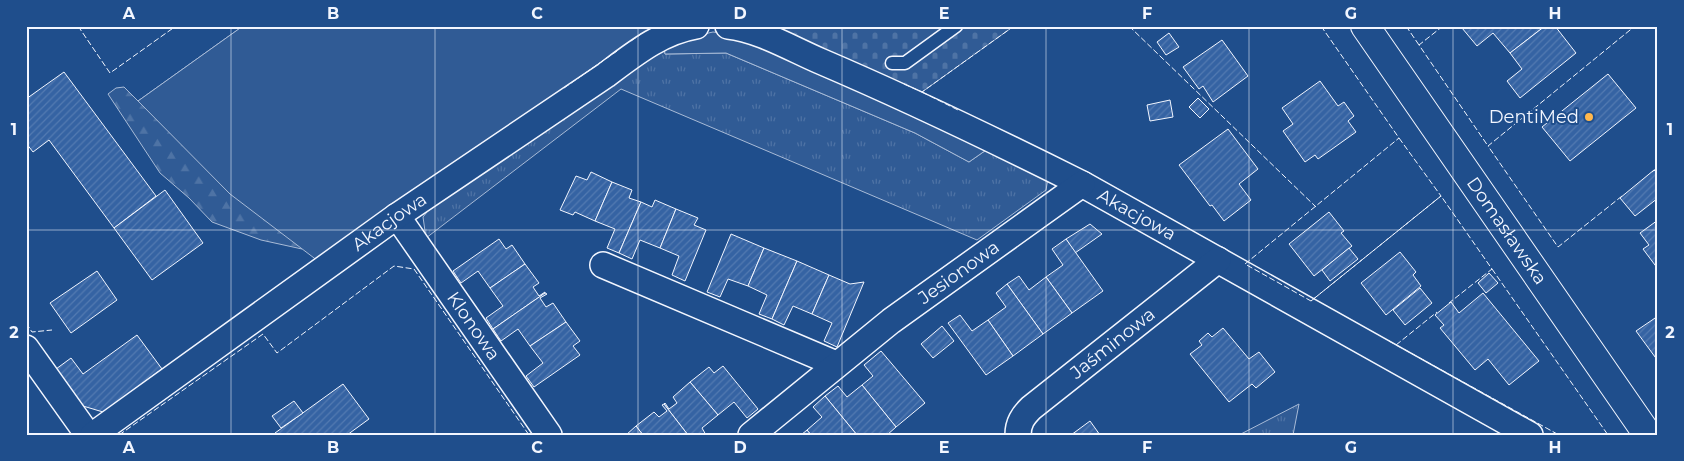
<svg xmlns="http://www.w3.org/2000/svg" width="1684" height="461" viewBox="0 0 1684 461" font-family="Montserrat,sans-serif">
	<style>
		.grass { fill: url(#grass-tufts); stroke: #a8bbd7 }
		.forest { fill: url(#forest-firs); stroke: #a8bbd7 }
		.cemetery { fill: url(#cemetery-stones); stroke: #a8bbd7 }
		.built { fill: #305b95; stroke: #a8bbd7 }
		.building { fill: url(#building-hatch); stroke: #f2f6ff }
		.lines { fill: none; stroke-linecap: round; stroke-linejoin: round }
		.lane-casing { stroke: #f2f6ff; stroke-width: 15 }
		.street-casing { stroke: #f2f6ff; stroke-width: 28 }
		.secondary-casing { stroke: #f2f6ff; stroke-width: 30 }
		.lane { stroke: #1f4e8c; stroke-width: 12 }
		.street { stroke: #1f4e8c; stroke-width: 25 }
		.secondary { stroke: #1f4e8c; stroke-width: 28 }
		.fence { stroke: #f2f6ff; stroke-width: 1; stroke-dasharray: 6 2.5; stroke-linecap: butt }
		.grid { fill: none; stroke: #f2f6ff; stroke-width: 1; stroke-opacity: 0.55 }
		.poi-dot { fill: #ffb74d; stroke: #1f4e8c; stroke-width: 2 }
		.labels { text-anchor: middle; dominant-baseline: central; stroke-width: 4; stroke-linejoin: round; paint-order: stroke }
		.poi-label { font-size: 18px; fill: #f2f6ff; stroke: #1f4e8c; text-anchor: end }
		.street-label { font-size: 18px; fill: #f2f6ff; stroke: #1f4e8c }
		.neatline { fill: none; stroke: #f2f6ff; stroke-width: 2 }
		.grid-label { font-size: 16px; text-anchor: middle; font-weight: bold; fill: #f2f6ff }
	</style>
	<defs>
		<pattern id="grass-tufts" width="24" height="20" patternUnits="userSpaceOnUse" patternTransform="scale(1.25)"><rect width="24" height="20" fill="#305b95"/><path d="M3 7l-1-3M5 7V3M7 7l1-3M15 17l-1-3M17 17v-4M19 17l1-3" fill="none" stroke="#4e73a5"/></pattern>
		<pattern id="forest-firs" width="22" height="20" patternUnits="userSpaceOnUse" patternTransform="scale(1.25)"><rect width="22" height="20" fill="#305b95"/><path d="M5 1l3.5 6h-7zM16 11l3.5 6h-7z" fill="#4e73a5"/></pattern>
		<pattern id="cemetery-stones" width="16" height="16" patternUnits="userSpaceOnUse" patternTransform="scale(1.25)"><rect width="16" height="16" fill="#305b95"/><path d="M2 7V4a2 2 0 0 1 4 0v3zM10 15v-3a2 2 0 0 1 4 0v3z" fill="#4e73a5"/></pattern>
		<pattern id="building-hatch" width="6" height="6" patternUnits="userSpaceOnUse" patternTransform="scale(1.25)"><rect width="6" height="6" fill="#3563a3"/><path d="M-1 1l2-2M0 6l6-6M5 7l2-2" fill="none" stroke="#537ab1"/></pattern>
	</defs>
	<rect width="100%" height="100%" fill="#1f4e8c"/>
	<g class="grass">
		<path d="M664,47L665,54L726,53L915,133L969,162L989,148L1048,178L1046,190L977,240L621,89L426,238L423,217L431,207Z"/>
		<path d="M1299,404L1293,435H1239Z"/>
	</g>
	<path class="forest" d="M243,26L302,249L261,240L212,222L189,198L160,173L108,94L116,88L124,87L138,101Z"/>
	<path class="cemetery" d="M758,26H1014L922,92Z"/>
	<g class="built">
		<path d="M243,26H657L641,34L318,261L230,194L138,101Z"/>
		<path d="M713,32L728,34L831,76L989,148L969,162L915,133L726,53L665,54L664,47L677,40Z"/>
	</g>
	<g class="building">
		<path d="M1464,26H1545L1510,53L1493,33L1477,46L1462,28Z"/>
		<path d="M1545,26H1555L1576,53L1520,98L1507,81L1522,69L1510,53Z"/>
		<path d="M1169,33L1179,47L1166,55L1157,42Z"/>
		<path d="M1222,40L1248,76L1213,102L1203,86L1199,89L1183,67Z"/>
		<path d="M64,72L156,196L114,228L49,140L33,152L26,143V99Z"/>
		<path d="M1608,74L1636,108L1570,161L1542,127Z"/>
		<path d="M1320,81L1338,106L1344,102L1354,116L1348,121L1356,132L1318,159L1315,155L1305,162L1283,131L1293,124L1282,108Z"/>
		<path d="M1198,98L1209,109L1200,118L1189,107Z"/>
		<path d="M1170,100L1173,117L1150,121L1147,105Z"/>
		<path d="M1228,129L1258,169L1239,184L1251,200L1224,221L1212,205L1210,206L1179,165Z"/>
		<path d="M1654,170L1658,174V198L1635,216L1620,198Z"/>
		<path d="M591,172L612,182L595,221L575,212L573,215L560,210L576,176L587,180Z"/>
		<path d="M612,182L632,190L629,198L641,202L619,253L607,248L615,229L595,221Z"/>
		<path d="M165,190L203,243L152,280L114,228Z"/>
		<path d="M655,200L676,209L660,248L640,240L632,259L619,253L641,202L652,207Z"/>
		<path d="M676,209L698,218L694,225L706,230L685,281L672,275L679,256L660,248Z"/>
		<path d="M1329,212L1344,231L1341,233L1352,246L1314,276L1289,244Z"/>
		<path d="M1658,220V269L1643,249L1649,245L1640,233Z"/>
		<path d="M1090,224L1102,234L1075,253L1066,239Z"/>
		<path d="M731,234L764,248L748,286L728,279L720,297L707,292Z"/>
		<path d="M499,239L506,249L512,245L525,264L490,288L478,271L461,283L453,271Z"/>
		<path d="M1066,239L1103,291L1072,313L1046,277L1063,265L1052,249Z"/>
		<path d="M764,248L797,261L772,319L759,314L767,295L748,286Z"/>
		<path d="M1349,248L1358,259L1330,281L1322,270Z"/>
		<path d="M1400,252L1416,272L1413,275L1421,286L1386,315L1361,283Z"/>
		<path d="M797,261L829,275L812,314L793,306L784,325L772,319Z"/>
		<path d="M525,264L539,283L533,287L539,296L545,292V293L493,329L486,318L503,306L490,288Z"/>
		<path d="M97,271L117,300L71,333L50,303Z"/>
		<path d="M1489,273L1498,283L1486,293L1478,283Z"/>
		<path d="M829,275L850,284L864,282L837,347L824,341L832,323L812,314Z"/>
		<path d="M1019,276L1029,290L1046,277L1072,313L1043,334L1007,284Z"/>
		<path d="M1007,284L1043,334L1013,356L988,320L1006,307L996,293Z"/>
		<path d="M1420,288L1432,303L1405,325L1393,310Z"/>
		<path d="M545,293L547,294L540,298L546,307L553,303L566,322L530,346L518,329L501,341L493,329Z"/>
		<path d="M1483,293L1539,361L1509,385L1488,359L1475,370L1440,328L1444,325L1435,315L1451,302L1459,313Z"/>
		<path d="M960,315L972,331L988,320L1013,356L986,375L948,323Z"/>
		<path d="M1658,316V361L1636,331Z"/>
		<path d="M566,322L580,341L573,346L580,355L534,387L526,376L543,363L530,346Z"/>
		<path d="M942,326L954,341L933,358L921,344Z"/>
		<path d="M1223,328L1249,359L1259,352L1275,372L1256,388L1252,384L1229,402L1190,354L1202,345L1199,341L1208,333L1212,337Z"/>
		<path d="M137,335L162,369L103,412L83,406L56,369L71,358L83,374Z"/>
		<path d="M881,351L925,403L896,427L862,385L873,376L864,365Z"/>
		<path d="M723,366L758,409L747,418L734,402L718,415L690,382L709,367L714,373Z"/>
		<path d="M690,382L718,415L702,428L706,435H688L664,404L665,403L669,409L677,403L673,397Z"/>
		<path d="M343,384L369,419L347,435H276L275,433Z"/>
		<path d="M862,385L896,427L887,435H857L825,396L838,386L847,397Z"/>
		<path d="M825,396L857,435H811L807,430L822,417L813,407Z"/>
		<path d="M294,401L303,413L281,428L272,416Z"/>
		<path d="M664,404L688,435H643L636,426L654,412L659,417L667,411L662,405Z"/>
		<path d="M1090,421L1100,435H1071Z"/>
		<path d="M636,426L643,435H626Z"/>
		<path d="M807,430L811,435H801Z"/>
	</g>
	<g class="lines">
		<g class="lane-casing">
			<path id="lane" d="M892,63H905L956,26"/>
		</g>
		<g class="street-casing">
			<g id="street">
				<path id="s1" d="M728,26C758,29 792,49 820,61C909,99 996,141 1082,184L1530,435"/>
				<path id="s2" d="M397,216L549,435"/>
				<path d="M603,265L836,364"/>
				<path d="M26,348L88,435"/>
				<path id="s3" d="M93,435L397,216L606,75C634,54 661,32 696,26"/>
				<path id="s4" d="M751,435L891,321L1082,184"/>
				<path id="s5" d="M1018,435C1018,423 1023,416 1031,408L1218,260"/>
			</g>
		</g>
		<g class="secondary-casing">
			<g id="secondary">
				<path id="s6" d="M1365,26L1648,435"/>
			</g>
		</g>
		<use href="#lane" class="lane"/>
		<use href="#street" class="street"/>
		<use href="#secondary" class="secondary"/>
		<g class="fence">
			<path d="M78,26L110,73L176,26"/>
			<path d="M1129,26L1316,207"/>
			<path d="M1321,26L1399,138"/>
			<path d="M1406,26L1419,45"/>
			<path d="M1443,26L1419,45L1488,146"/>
			<path d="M631,41L641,34"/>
			<path d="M904,84L922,92L1014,26"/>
			<path d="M564,88L617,51"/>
			<path d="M922,92L960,111"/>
			<path d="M1399,138L1441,196L1311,301L1245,264Z"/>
			<path d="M1652,172L1658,167"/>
			<path d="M1622,196L1558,247L1488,146L1635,26"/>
			<path d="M1492,269L1608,435"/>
			<path d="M1311,301L1441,196L1492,269L1449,303"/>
			<path d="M26,323L32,332L52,330"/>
			<path d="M1389,341L1559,435"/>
			<path d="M1396,345L1437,312"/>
			<path d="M26,374L28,376L26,377"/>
			<path d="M119,435L263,334L277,353L394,266L414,269L529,435"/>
		</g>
	</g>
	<path class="grid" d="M231,26V435M435,26V435M638,26V435M842,26V435M1046,26V435M1249,26V435M1453,26V435M26,230H1658"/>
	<circle class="poi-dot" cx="1589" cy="117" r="5"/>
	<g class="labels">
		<g class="poi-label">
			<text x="1579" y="117">DentiMed</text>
		</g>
		<g class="street-label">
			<text stroke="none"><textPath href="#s1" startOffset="451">Akacjowa</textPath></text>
			<text stroke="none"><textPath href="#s3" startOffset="365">Akacjowa</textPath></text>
			<text stroke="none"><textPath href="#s6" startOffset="249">Domasławska</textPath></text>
			<text stroke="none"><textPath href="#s4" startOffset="264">Jesionowa</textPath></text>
			<text stroke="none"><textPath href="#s2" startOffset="134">Klonowa</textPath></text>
			<text stroke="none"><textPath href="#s5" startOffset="135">Jaśminowa</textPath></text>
		</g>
	</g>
	<rect width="1684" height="461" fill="none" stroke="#1f4e8c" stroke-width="55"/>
	<rect x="28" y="28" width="1628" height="406" class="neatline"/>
	<g class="grid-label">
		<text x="129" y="19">A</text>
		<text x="333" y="19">B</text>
		<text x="537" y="19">C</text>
		<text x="740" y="19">D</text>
		<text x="944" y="19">E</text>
		<text x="1147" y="19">F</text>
		<text x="1351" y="19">G</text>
		<text x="1555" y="19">H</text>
		<text x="14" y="135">1</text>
		<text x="1670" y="135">1</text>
		<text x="14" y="338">2</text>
		<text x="1670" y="338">2</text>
		<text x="129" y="453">A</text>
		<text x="333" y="453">B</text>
		<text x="537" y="453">C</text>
		<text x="740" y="453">D</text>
		<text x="944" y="453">E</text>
		<text x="1147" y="453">F</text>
		<text x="1351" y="453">G</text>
		<text x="1555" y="453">H</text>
	</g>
</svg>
